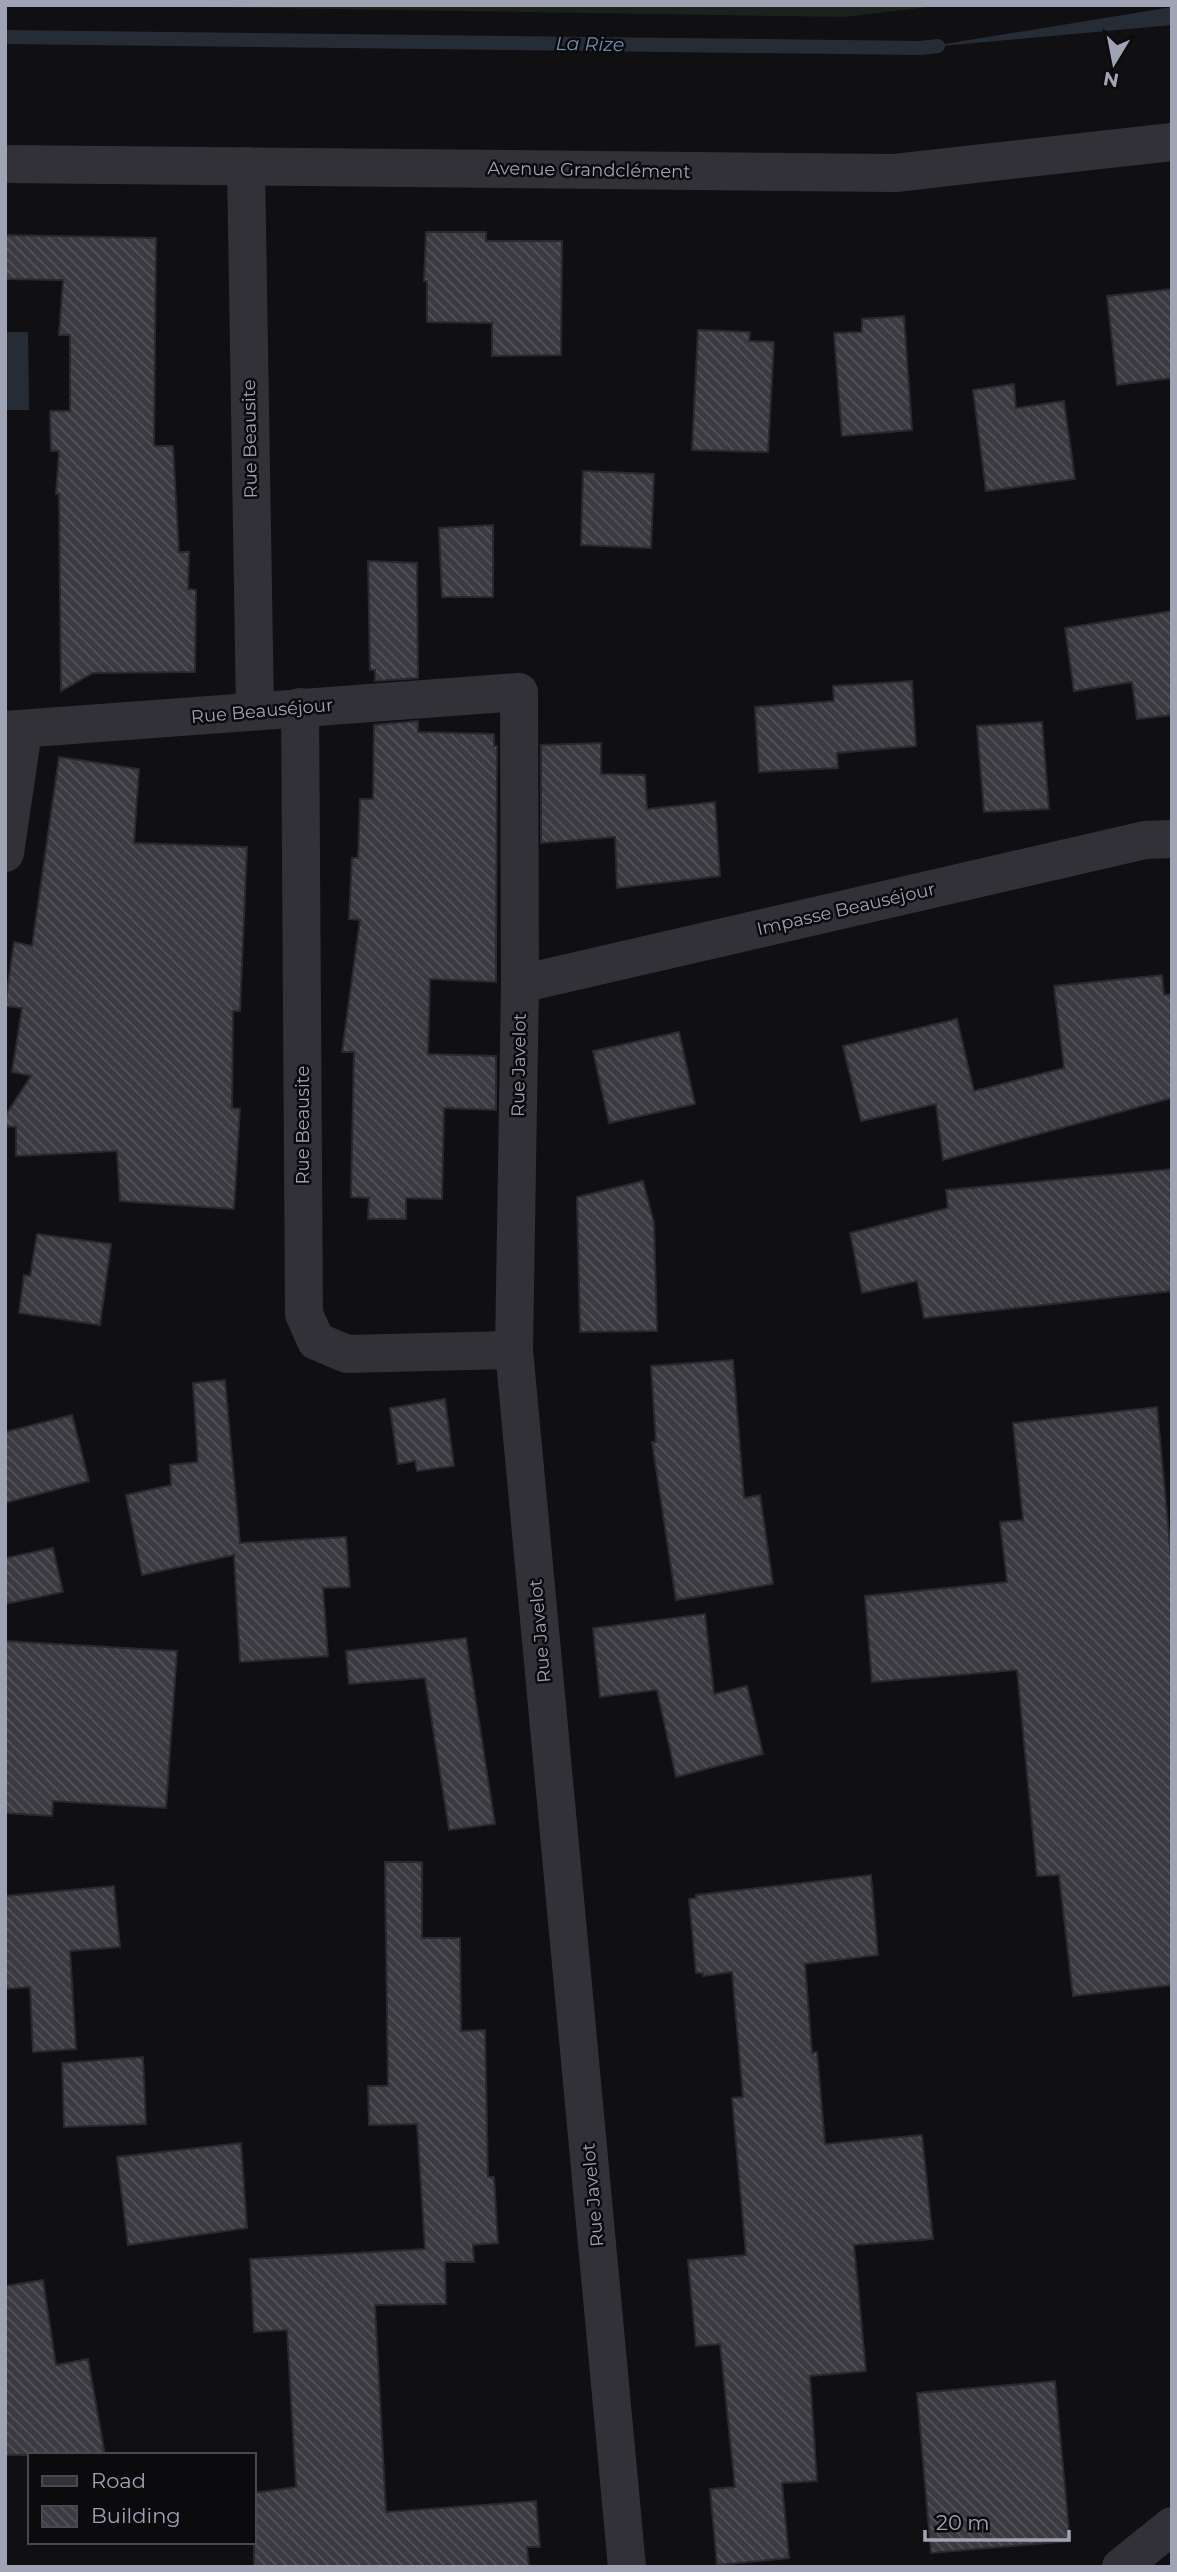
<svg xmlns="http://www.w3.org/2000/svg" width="1177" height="2572" viewBox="0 0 1177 2572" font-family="Montserrat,sans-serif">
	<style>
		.green { fill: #1a221c }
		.water { fill: #262c36 }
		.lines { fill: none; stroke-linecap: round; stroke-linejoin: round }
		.stream { stroke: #262c36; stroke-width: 14 }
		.building { fill: url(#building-back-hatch); stroke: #2a2a2e; stroke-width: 2 }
		.street { stroke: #313137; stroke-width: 38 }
		.labels { text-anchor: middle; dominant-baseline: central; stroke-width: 5; stroke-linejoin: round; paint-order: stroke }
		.street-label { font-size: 18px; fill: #a0a3b4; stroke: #0b0b0d }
		.water-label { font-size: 19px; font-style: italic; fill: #748cb2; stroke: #0b0b0d }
	</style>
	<defs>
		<pattern id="building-back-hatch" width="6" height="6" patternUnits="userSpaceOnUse" patternTransform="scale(1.75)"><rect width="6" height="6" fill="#3a3a40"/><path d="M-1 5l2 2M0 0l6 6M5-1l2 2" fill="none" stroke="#535359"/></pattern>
	</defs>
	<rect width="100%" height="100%" fill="#101012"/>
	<path class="green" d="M72,5H945L844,17Z"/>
	<g class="water">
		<path d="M1172,7V25L920,48Z"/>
		<path d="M5,332H28L29,410H5Z"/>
	</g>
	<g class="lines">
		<path class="stream" d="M5,37L920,48L938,46"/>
	</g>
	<g class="building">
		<path d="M426,232H486V241H562L561,355L492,356V323L427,322V281H424Z"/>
		<path d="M5,235L156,238L154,446H173L179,552H189L188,589L196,590L195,672L93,673L61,691L59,494H56L59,451H51L50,411H70V335H59L63,280L5,279Z"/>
		<path d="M1172,289V378L1117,385L1107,296Z"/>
		<path d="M904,316L912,430L842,436L834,333L862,332V319Z"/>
		<path d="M698,330L750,332L749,341L774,342L768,452L692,450Z"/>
		<path d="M1014,384L1016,408L1064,401L1075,479L986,491L973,390Z"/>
		<path d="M583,471L654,474L651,548L581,545Z"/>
		<path d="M493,525V597H442L439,528Z"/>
		<path d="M368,561L417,563L418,678L375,681V670H370Z"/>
		<path d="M1172,611V715L1137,719L1132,682L1074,691L1065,628Z"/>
		<path d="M912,681L916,746L837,753L838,768L759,772L755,707L834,701L833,686Z"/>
		<path d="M418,721V732L494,734V746H497L496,982L430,979L428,1054L496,1056V1110L444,1108L442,1199L406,1198V1219H368L369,1198L351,1197L354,1052H342L360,920L349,919L352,858H358L360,799H373L374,725Z"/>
		<path d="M1042,722L1049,809L984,812L977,726Z"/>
		<path d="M601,743V774L645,775L647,809L715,802L720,876L617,888L615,837L541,843V745Z"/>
		<path d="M59,757L139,769L134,843L247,847L240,1011H233L232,1108L240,1109L234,1209L120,1201L117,1151L16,1156V1127L5,1126V1116L31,1076L12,1072L22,1008L5,1006L14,942L32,946Z"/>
		<path d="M1162,975L1164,995L1172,994V1098L943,1160L936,1104L861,1121L843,1046L957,1019L974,1091L1064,1068L1054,986Z"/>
		<path d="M679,1032L695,1104L609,1123L593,1051Z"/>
		<path d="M1172,1169V1291L924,1318L917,1281L862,1293L850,1233L948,1208L946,1190Z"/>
		<path d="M643,1181L654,1223L657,1331L580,1332L577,1197Z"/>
		<path d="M37,1234L111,1244L100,1325L19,1313L24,1275L30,1276Z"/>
		<path d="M733,1360L744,1498L760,1495L773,1584L676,1600L652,1442H656L651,1366Z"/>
		<path d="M225,1380L240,1543L346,1537L350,1587L323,1588L328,1656L240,1662L234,1555L142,1575L126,1495L171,1485L170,1465L198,1462L193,1383Z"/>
		<path d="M445,1399L454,1466L417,1471L415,1461L398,1464L390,1408Z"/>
		<path d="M1157,1407L1172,1567V1985L1073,1996L1059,1875L1037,1876L1017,1670L872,1682L865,1596L1007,1582L1000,1522L1023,1520L1013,1423Z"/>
		<path d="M72,1415L89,1481L5,1503V1432Z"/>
		<path d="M53,1548L63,1592L5,1604V1558Z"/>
		<path d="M705,1614L714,1694L747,1686L763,1754L676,1777L657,1690L600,1697L593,1628Z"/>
		<path d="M466,1638L495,1824L449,1830L425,1678L349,1684L346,1651Z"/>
		<path d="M5,1641L177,1651L166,1808L53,1801L52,1816L5,1813Z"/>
		<path d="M385,1862H422V1938H460L461,2031L485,2030L488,2177H494L498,2243L473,2245L474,2262H445L446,2304L375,2305L386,2512L536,2501L540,2547H527L529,2567H254V2493L296,2487L287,2330L254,2332L250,2259L425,2249L417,2124L369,2125L368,2086H388Z"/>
		<path d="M871,1875L878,1955L805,1964L812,2053L817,2052L825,2144L922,2135L933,2239L854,2245L866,2371L810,2376L817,2481L782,2483L789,2558L717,2565L710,2489L735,2487L720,2344L696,2346L688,2260L746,2255L732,2098L743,2097L732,1972L703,1976V1973H696L689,1899L696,1898V1895Z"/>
		<path d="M114,1886L120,1947L70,1951L76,2049L33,2052L30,1987L5,1989V1896Z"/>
		<path d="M143,2057L146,2124L64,2127L62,2063Z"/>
		<path d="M241,2143L247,2228L128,2245L117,2157Z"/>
		<path d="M43,2280L56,2365L88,2359L105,2455H5V2286Z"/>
		<path d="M1055,2381L1070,2541L931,2553L917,2393Z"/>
	</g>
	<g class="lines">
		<g class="street">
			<path d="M5,164L895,173L1172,142"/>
			<path d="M246,166L255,711"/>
			<path d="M300,707L304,1314L316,1341L347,1354L514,1350"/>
			<path d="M5,730L519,692L520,984L514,1350L627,2567"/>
			<path d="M5,853L23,731"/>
			<path d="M520,984L1145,840L1172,839"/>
			<path d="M1121,2567L1172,2526"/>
		</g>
	</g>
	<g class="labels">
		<g class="street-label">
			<text transform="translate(589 170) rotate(1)">Avenue Grandclément</text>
			<text transform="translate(250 439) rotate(-91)">Rue Beausite</text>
			<text transform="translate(262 711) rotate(-5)">Rue Beauséjour</text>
			<text transform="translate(846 909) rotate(-13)">Impasse Beauséjour</text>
			<text transform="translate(519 1065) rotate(-89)">Rue Javelot</text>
			<text transform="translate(303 1125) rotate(-90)">Rue Beausite</text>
			<text transform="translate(540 1631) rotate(-95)">Rue Javelot</text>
			<text transform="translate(593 2195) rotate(-95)">Rue Javelot</text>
		</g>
		<g class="water-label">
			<text transform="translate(590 44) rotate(1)">La Rize</text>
		</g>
	</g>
	<rect width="1177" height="2572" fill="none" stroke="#a0a3b4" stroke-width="14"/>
	<rect x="28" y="2453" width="228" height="91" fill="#0b0b0d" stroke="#474850" stroke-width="2"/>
	<rect x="42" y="2476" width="35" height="10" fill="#313137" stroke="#474850" stroke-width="2"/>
	<text x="91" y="2488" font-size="21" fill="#a0a3b4">Road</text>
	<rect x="42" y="2506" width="35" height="21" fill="url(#building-back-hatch)" stroke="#474850" stroke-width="2"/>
	<text x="91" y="2523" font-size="21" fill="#a0a3b4">Building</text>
	<g transform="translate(1114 63) rotate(190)" stroke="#0b0b0d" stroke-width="5" paint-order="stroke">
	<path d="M0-5L12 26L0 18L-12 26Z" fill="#a0a3b4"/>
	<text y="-10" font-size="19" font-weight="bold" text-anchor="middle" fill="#a0a3b4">N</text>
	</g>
	<path d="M925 2530v10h144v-10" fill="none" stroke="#a0a3b4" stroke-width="3.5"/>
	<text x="936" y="2530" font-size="21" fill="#a0a3b4" stroke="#0b0b0d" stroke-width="5" paint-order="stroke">20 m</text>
</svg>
